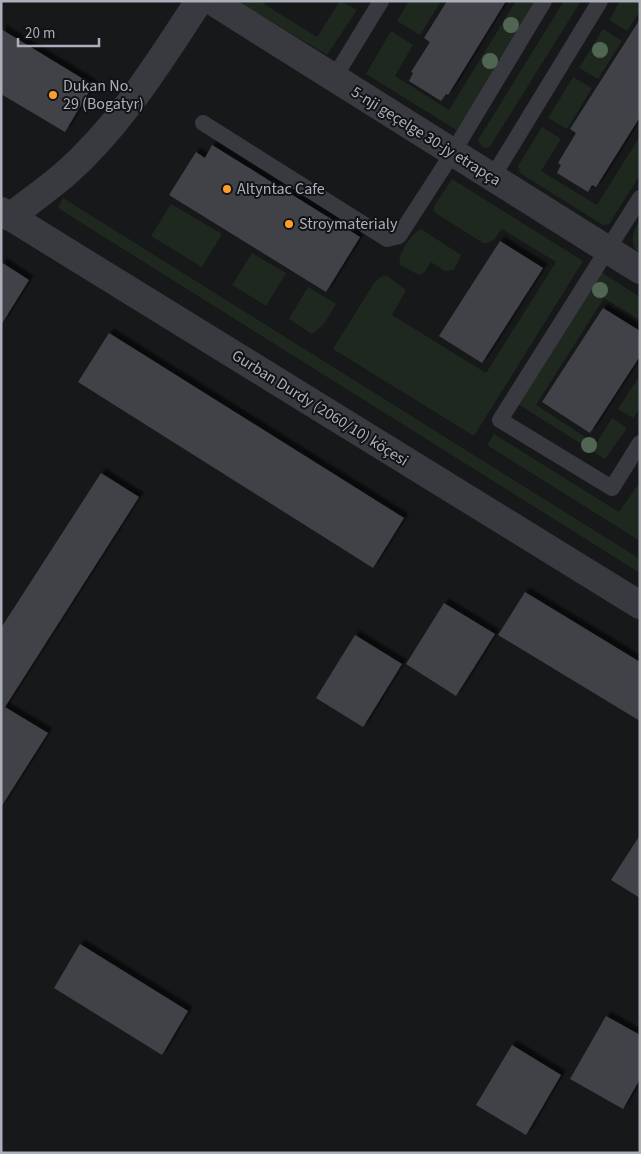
<svg xmlns="http://www.w3.org/2000/svg" width="641" height="1154" viewBox="0 0 641 1154" font-family="'Source Sans 3',sans-serif">
	<style>
		.green { fill: #1f281f }
		.building { fill: #414347; filter: url(#shadow) }
		.lines { fill: none; stroke-linecap: round; stroke-linejoin: round }
		.lane { stroke: #383a3f; stroke-width: 16 }
		.street { stroke: #383a3f; stroke-width: 28 }
		.tree { fill: #516652 }
		.poi-dot { fill: #fd9e2c; stroke: #121315; stroke-width: 2 }
		.labels { text-anchor: middle; dominant-baseline: central; stroke-width: 4; stroke-linejoin: round; paint-order: stroke }
		.poi-label { font-size: 16px; fill: #a9b0ba; stroke: #121315; text-anchor: start }
		.street-label { font-size: 16px; fill: #a9b0ba; stroke: #121315 }
	</style>
	<defs>
		<filter id="shadow"><feDropShadow dx="4.5" dy="-4.5" stdDeviation="1" flood-color="#0009"/></filter>
	</defs>
	<rect width="100%" height="100%" fill="#17181a"/>
	<g class="green">
		<path d="M238,1H265L264,4L317,37L340,1L357,10L327,55Z"/>
		<path d="M409,1H441L420,35L397,21Z"/>
		<path d="M516,1H539L458,131L366,74L391,31L413,45L395,76L449,110Z"/>
		<path d="M564,1H581L489,148L482,147L478,140Z"/>
		<path d="M620,1H640V11L627,31L609,20Z"/>
		<path d="M603,29L622,41L598,79L579,68Z"/>
		<path d="M573,77L592,88L567,129L548,118Z"/>
		<path d="M542,127L561,139L541,171L597,205L640,136V175L609,224L603,225L520,173L518,166Z"/>
		<path d="M452,179L583,261L474,436L333,349L374,283L381,277L387,276L406,290L392,315L486,373L556,262L502,229C496,236 494,244 483,243L437,214L434,211V206Z"/>
		<path d="M63,198L640,559V573L61,210L58,207Z"/>
		<path d="M171,204L222,234L202,267L151,236Z"/>
		<path d="M640,220V253C627,245 634,230 640,220Z"/>
		<path d="M421,229L461,255L454,270L445,271L431,262L424,273L419,275L400,265C396,256 412,233 421,229Z"/>
		<path d="M252,253L286,273L266,306L232,285Z"/>
		<path d="M601,272L640,297V320L604,298L536,405L596,444L612,418L627,428L605,459L518,404Z"/>
		<path d="M308,287L336,304L323,325L312,334L289,319Z"/>
		<path d="M640,375V408L633,418L618,409Z"/>
		<path d="M494,434L619,512L640,482V541L487,445Z"/>
	</g>
	<g class="building">
		<path d="M447,1H506L448,95L446,94L441,101L409,81L413,73L411,72L430,42L424,38Z"/>
		<path d="M640,19V117L596,187L592,185L588,192L557,173L561,165L558,163L576,133L570,129Z"/>
		<path d="M1,29L93,85L65,132L1,94Z"/>
		<path d="M212,145L360,237L326,292L169,195L196,152L205,158Z"/>
		<path d="M500,241L543,268L482,363L439,336Z"/>
		<path d="M1,262L29,280L1,325Z"/>
		<path d="M603,308L640,331V356L590,433L542,402Z"/>
		<path d="M109,333L404,518L373,568L78,382Z"/>
		<path d="M101,473L139,497L5,707L48,733L1,807V628Z"/>
		<path d="M525,592L640,662V721L498,635Z"/>
		<path d="M444,603L495,634L456,696L406,664Z"/>
		<path d="M355,635L402,664L363,727L316,698Z"/>
		<path d="M640,835V898L611,880Z"/>
		<path d="M80,944L188,1011L162,1055L54,988Z"/>
		<path d="M606,1016L640,1035V1079L623,1109L570,1079Z"/>
		<path d="M512,1045L561,1075L526,1135L476,1105Z"/>
	</g>
	<g class="lines">
		<g class="lane">
			<path d="M334,78L381,1"/>
			<path d="M203,123L387,239L399,236L452,154L544,1"/>
			<path d="M492,178L600,1"/>
			<path d="M640,198L500,420L612,488L640,443"/>
		</g>
		<g class="street">
			<path d="M212,1L640,270"/>
			<path d="M1,211L640,605"/>
			<path d="M10,217C28,203 47,189 64,175C120,126 159,62 199,1"/>
		</g>
	</g>
	<g class="tree">
		<circle cx="511" cy="25" r="8"/>
		<circle cx="600" cy="50" r="8"/>
		<circle cx="490" cy="61" r="8"/>
		<circle cx="600" cy="290" r="8"/>
		<circle cx="589" cy="445" r="8"/>
	</g>
	<g class="poi-dot">
		<circle cx="53" cy="95" r="5"/>
		<circle cx="227" cy="189" r="5"/>
		<circle cx="289" cy="224" r="5"/>
	</g>
	<g class="labels">
		<g class="poi-label">
			<text x="63" y="86">Dukan No.<tspan x="63" dy="18">29 (Bogatyr)</tspan></text>
			<text x="237" y="189">Altyntac Cafe</text>
			<text x="299" y="224">Stroymaterialy</text>
		</g>
		<g class="street-label">
			<text transform="translate(426 136) rotate(32)">5-nji geçelge 30-jy etrapça</text>
			<text transform="translate(320 408) rotate(32)">Gurban Durdy (2060/10) köçesi</text>
		</g>
	</g>
	<rect width="641" height="1154" fill="none" stroke="#a9b0ba" stroke-width="5"/>
	<path d="M18 38v8h81v-8" fill="none" stroke="#a9b0ba" stroke-width="2.5"/>
	<text x="25" y="38" font-size="15" fill="#a9b0ba" stroke="#121315" stroke-width="4" paint-order="stroke">20 m</text>
</svg>
